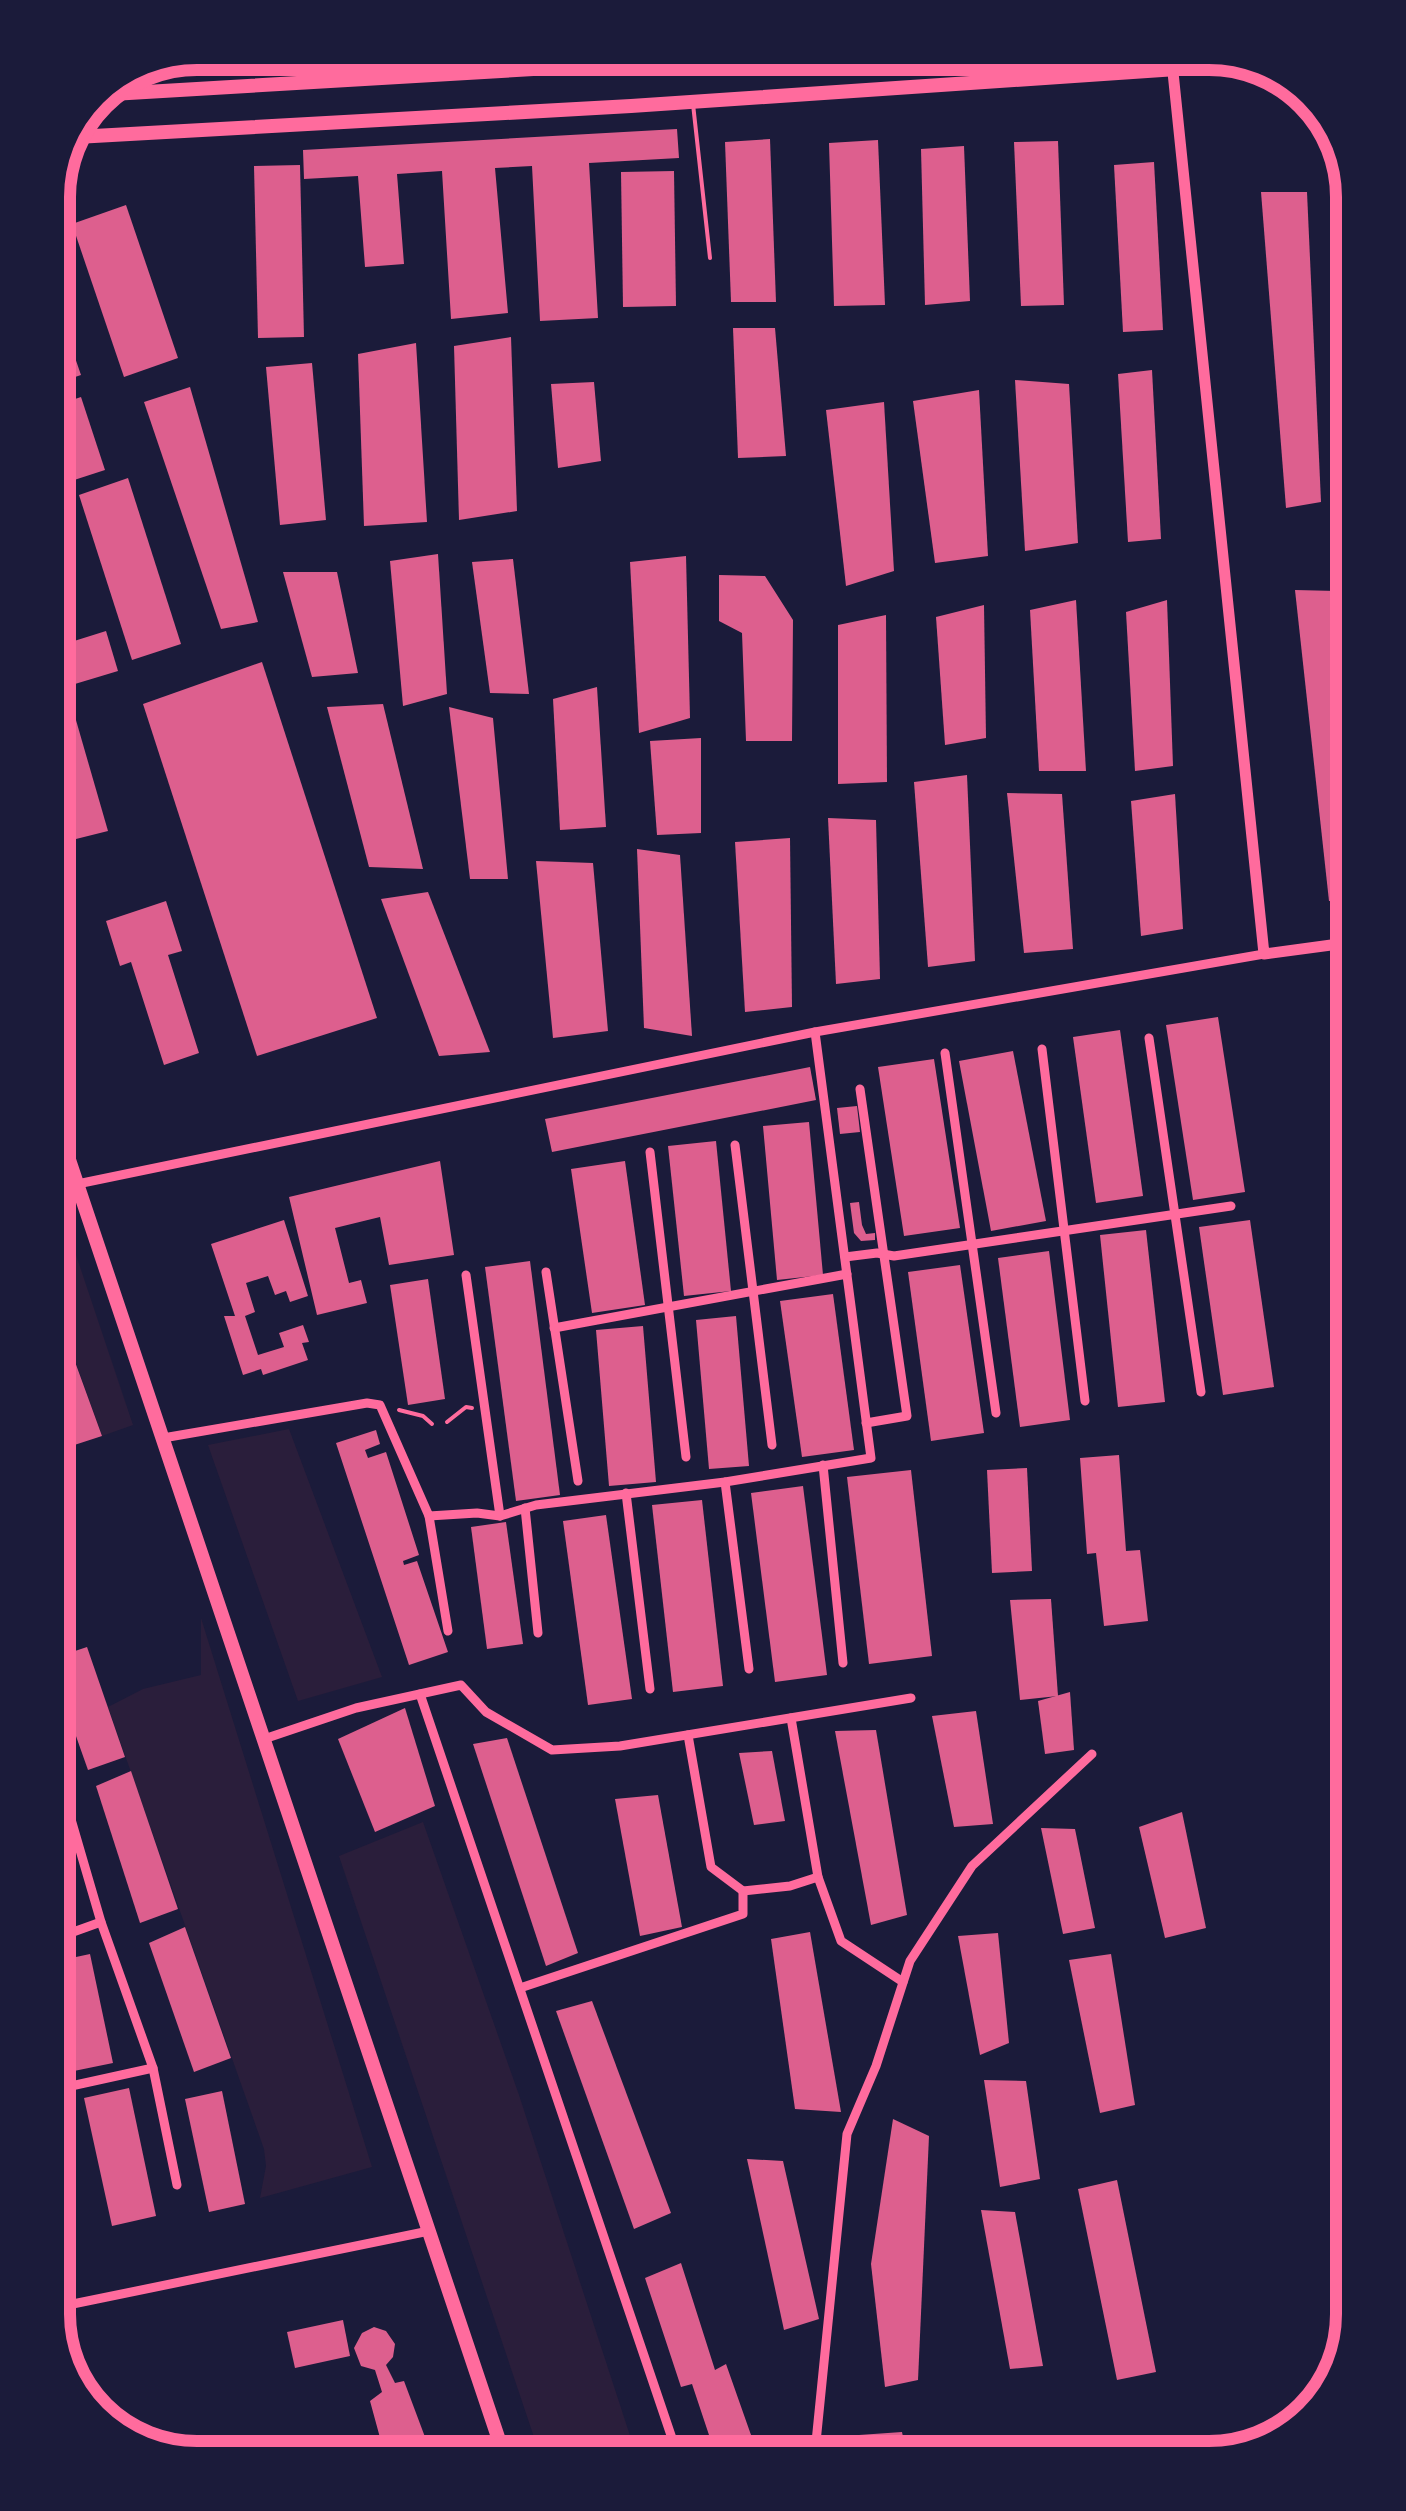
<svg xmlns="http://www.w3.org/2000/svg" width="1406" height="2511" viewBox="0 0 1406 2511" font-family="Signika,sans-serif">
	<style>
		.green { fill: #2a1e3b }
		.building { fill: #dd5f8e }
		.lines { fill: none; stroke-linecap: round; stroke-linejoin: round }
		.path { stroke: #ff6b9d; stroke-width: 4 }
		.service { stroke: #ff6b9d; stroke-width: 4 }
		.minor { stroke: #ff6b9d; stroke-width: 9 }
		.tertiary { stroke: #ff6b9d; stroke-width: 11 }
		.primary { stroke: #ff6b9d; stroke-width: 14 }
		.rim { fill: none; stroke: #ff6b9d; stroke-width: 12 }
	</style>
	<rect width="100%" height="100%" fill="#1b1b3a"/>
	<g class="green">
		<path d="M58,1222H65L133,1425L102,1436L58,1313Z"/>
		<path d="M289,1429L382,1677L298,1701L208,1445Z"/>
		<path d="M201,1618L372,2167L260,2198L266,2166L264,2149L108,1707L143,1689L201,1675Z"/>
		<path d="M423,1822L519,2095L636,2454L540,2455L339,1856Z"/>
	</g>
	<g class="building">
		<path d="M677,129L679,158L589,163L598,318L540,321L532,166L495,168L508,313L451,319L442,171L397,174L404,264L365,267L358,176L304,179L303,150Z"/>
		<path d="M770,139L776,302H731L725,142Z"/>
		<path d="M878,140L885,305L834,306L829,143Z"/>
		<path d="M1058,141L1064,305L1021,306L1014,142Z"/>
		<path d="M964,146L970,301L925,305L921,149Z"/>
		<path d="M1154,162L1163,330L1123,332L1114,165Z"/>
		<path d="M300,165L304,337L258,338L254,166Z"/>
		<path d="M674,171L676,306L623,307L621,172Z"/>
		<path d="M1261,192H1307L1321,502L1286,508Z"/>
		<path d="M126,205L178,358L124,377L72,224Z"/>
		<path d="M53,294L81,375L54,384V339Z"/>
		<path d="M733,328H775L786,456L738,458Z"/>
		<path d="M511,337L517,511L459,520L454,346Z"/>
		<path d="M416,343L427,522L364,526L358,354Z"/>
		<path d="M312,363L326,520L280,525L266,367Z"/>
		<path d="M1152,370L1161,539L1128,542L1118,374Z"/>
		<path d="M1015,380L1069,384L1078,543L1025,551Z"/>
		<path d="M594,382L601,461L558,468L551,384Z"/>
		<path d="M190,387L258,622L221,629L144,402Z"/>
		<path d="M979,390L988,556L935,563L913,401Z"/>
		<path d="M81,397L105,470L68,482L54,439V406Z"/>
		<path d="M884,402L894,571L846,586L826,410Z"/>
		<path d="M54,475L68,514L54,519Z"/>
		<path d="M128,478L181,644L132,660L79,495Z"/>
		<path d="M438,554L447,694L403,706L390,561Z"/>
		<path d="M686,556L690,718L639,733L630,562Z"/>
		<path d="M513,559L529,694L490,693L472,562Z"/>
		<path d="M283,572H337L358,673L312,677Z"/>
		<path d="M719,575L765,576L793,620L792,741H746L742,633L719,621Z"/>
		<path d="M1295,590L1337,591L1345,671L1346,902L1329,901Z"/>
		<path d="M1076,600L1086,771H1039L1030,610Z"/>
		<path d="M1167,600L1173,766L1135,771L1126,612Z"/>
		<path d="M984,605L986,738L945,745L936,617Z"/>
		<path d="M886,615L887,782L838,784V625Z"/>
		<path d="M106,631L118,671L55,690V647Z"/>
		<path d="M262,662L377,1018L257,1056L143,704Z"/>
		<path d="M597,687L606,827L560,830L553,699Z"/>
		<path d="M67,689L108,831L56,844L55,693Z"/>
		<path d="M383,704L423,869L369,867L327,707Z"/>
		<path d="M449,707L493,718L508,879H470Z"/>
		<path d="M701,738V833L657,835L650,741Z"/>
		<path d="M967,775L975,961L928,967L914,782Z"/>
		<path d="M1007,793L1062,794L1073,949L1024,953Z"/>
		<path d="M1175,794L1183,929L1141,936L1131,801Z"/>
		<path d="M828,818L876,820L880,979L836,984Z"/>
		<path d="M790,838L792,1007L745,1012L735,842Z"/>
		<path d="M637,849L680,855L692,1036L644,1028Z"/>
		<path d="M536,861L593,863L608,1031L553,1038Z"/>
		<path d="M428,892L490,1052L439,1056L381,899Z"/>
		<path d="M166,901L182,951L168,955L199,1053L164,1065L131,962L120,966L106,921Z"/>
		<path d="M1218,1017L1245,1192L1193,1200L1166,1025Z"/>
		<path d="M1120,1030L1143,1196L1096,1203L1073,1037Z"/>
		<path d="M1013,1051L1046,1221L991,1231L959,1061Z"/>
		<path d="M934,1059L960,1228L904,1236L878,1067Z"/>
		<path d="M810,1067L816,1100L552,1152L545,1119Z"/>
		<path d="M857,1106L860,1132L840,1134L837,1108Z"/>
		<path d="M809,1122L823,1275L777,1280L763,1126Z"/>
		<path d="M716,1141L731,1291L684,1296L668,1146Z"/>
		<path d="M440,1161L454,1255L389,1265L380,1217L335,1228L349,1283L361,1280L367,1303L317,1315L289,1197Z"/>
		<path d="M625,1161L645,1305L592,1313L571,1169Z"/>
		<path d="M859,1202L862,1225L866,1234L875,1233V1240L861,1241L854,1233L850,1203Z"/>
		<path d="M284,1220L308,1296L290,1302L286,1291L275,1295L268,1276L246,1283L255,1312L245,1316L258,1355L284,1347L279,1333L303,1325L309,1342L302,1343L308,1360L263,1375L261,1369L243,1375L224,1316H235L211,1244Z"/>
		<path d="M1250,1220L1274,1387L1223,1395L1199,1227Z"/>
		<path d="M1146,1230L1165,1402L1118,1407L1100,1235Z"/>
		<path d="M1049,1251L1070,1420L1020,1427L998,1258Z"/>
		<path d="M530,1261L560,1495L516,1501L485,1267Z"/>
		<path d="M960,1265L984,1433L931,1441L908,1272Z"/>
		<path d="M428,1279L445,1399L408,1405L390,1285Z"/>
		<path d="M833,1294L854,1450L802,1457L780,1301Z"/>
		<path d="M58,1315L102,1436L59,1450V1417Z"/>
		<path d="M736,1316L749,1466L709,1469L696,1320Z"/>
		<path d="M643,1326L656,1482L609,1486L596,1330Z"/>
		<path d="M376,1430L380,1444L365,1450L368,1458L386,1452L419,1555L403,1561L404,1565L417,1561L448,1652L409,1665L336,1443Z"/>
		<path d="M1119,1455L1126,1551L1140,1550L1148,1621L1104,1626L1096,1553L1087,1554L1080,1458Z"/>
		<path d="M1027,1468L1032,1571L992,1573L987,1470Z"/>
		<path d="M911,1470L932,1656L869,1664L847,1477Z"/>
		<path d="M803,1486L827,1675L775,1682L751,1493Z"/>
		<path d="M702,1500L723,1686L673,1692L652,1505Z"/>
		<path d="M606,1515L632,1699L588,1705L563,1521Z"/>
		<path d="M506,1522L523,1644L487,1649L471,1527Z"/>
		<path d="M1051,1599L1058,1696L1020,1700L1010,1600Z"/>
		<path d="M87,1647L125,1757L88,1770L60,1691V1656Z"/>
		<path d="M1070,1692L1074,1750L1045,1754L1038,1701Z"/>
		<path d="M405,1708L435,1806L375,1832L338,1739Z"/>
		<path d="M976,1711L993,1824L954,1827L932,1716Z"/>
		<path d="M876,1730L907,1915L871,1925L835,1731Z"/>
		<path d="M507,1738L578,1953L546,1966L473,1744Z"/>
		<path d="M772,1751L785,1821L754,1825L739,1753Z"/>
		<path d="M131,1771L178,1909L140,1923L96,1786Z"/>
		<path d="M658,1795L682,1927L640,1936L615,1799Z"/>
		<path d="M1182,1812L1206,1928L1165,1938L1139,1827Z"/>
		<path d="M1041,1828L1075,1829L1095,1928L1063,1934Z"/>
		<path d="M185,1927L231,2058L194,2072L149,1943Z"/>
		<path d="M810,1932L841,2112L795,2109L771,1939Z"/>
		<path d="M998,1933L1009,2043L980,2055L958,1936Z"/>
		<path d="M90,1954L113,2063L69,2072L62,2038V1960Z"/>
		<path d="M1111,1954L1135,2105L1100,2113L1069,1960Z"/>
		<path d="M592,2001L671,2213L634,2229L556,2011Z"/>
		<path d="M984,2080L1026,2081L1040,2179L1000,2187Z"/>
		<path d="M129,2088L156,2216L112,2226L84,2098Z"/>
		<path d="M222,2091L245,2204L209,2212L185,2099Z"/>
		<path d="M893,2119L929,2136L918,2380L885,2387L871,2264Z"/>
		<path d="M747,2159L783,2161L819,2319L784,2330Z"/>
		<path d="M1117,2180L1156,2372L1117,2380L1078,2189Z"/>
		<path d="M981,2210L1015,2212L1043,2366L1010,2369Z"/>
		<path d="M681,2263L715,2370L726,2364L757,2452L715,2453L692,2384L681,2387L645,2278Z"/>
		<path d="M343,2320L350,2356L295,2368L287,2332Z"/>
		<path d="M374,2327L386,2331L395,2344L393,2357L386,2365L395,2383L404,2381L428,2445L423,2456H385L370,2401L382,2392L375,2370L361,2366L354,2348L362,2333Z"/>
		<path d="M902,2432L906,2451H863L859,2435Z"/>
		<path d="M349,2442L353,2457H315L313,2450Z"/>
		<path d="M250,2448L252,2458H205L204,2453Z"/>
	</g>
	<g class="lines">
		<g class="path">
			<path d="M399,1410L423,1416L432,1424"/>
			<path d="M447,1422L466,1407L472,1408"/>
		</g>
		<path class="service" d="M693,104L710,258"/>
		<g class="minor">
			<path d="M1149,1038L1201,1392"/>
			<path d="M1042,1049L1085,1401"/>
			<path d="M945,1053L996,1413"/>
			<path d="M860,1089L907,1416L866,1423"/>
			<path d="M735,1145L772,1445"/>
			<path d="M650,1152L686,1457"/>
			<path d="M58,1188L815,1032L1264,954"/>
			<path d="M845,1257L877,1253L894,1256L1231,1206"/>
			<path d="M546,1272L578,1481"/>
			<path d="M466,1275L500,1516"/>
			<path d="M554,1328L847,1274"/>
			<path d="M163,1438L367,1403L380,1405L429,1516L477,1513L500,1516L536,1505L725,1482L871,1458L815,1032"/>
			<path d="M823,1465L843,1663"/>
			<path d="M725,1482L749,1669"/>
			<path d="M626,1493L650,1689"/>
			<path d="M525,1508L538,1633"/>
			<path d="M429,1516L448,1631"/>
			<path d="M420,1694L677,2453"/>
			<path d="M791,1718L818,1877"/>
			<path d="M688,1735L711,1867L743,1891L790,1886L818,1877L841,1941L903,1982"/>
			<path d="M264,1739L356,1708L461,1685L486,1712L552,1750L620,1746L911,1698"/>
			<path d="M61,1785L101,1922L153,2068L177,2185"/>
			<path d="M62,1936L101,1922"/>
			<path d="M520,1988L743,1914V1891"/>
			<path d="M62,2088L153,2068"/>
			<path d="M63,2186L65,2194"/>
			<path d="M63,2306L429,2231"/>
			<path d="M271,2445L275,2457"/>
			<path d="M815,2452L847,2134L876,2066L910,1961L972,1866L1092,1754"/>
		</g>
		<path class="tertiary" d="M1171,53L1264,954L1346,943"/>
		<g class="primary">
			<path d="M95,95L805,53"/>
			<path d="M76,137L631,106L1250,64"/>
			<path d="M57,1124L504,2455"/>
		</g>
	</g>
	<path d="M0 0H1406V2511H0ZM197 70H1209A127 127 0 0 1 1336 197V2314A127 127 0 0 1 1209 2441H197A127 127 0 0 1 70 2314V197A127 127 0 0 1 197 70Z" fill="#1b1b3a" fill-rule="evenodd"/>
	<path class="rim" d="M197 70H1209A127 127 0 0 1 1336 197V2314A127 127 0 0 1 1209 2441H197A127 127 0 0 1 70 2314V197A127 127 0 0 1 197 70Z"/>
</svg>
